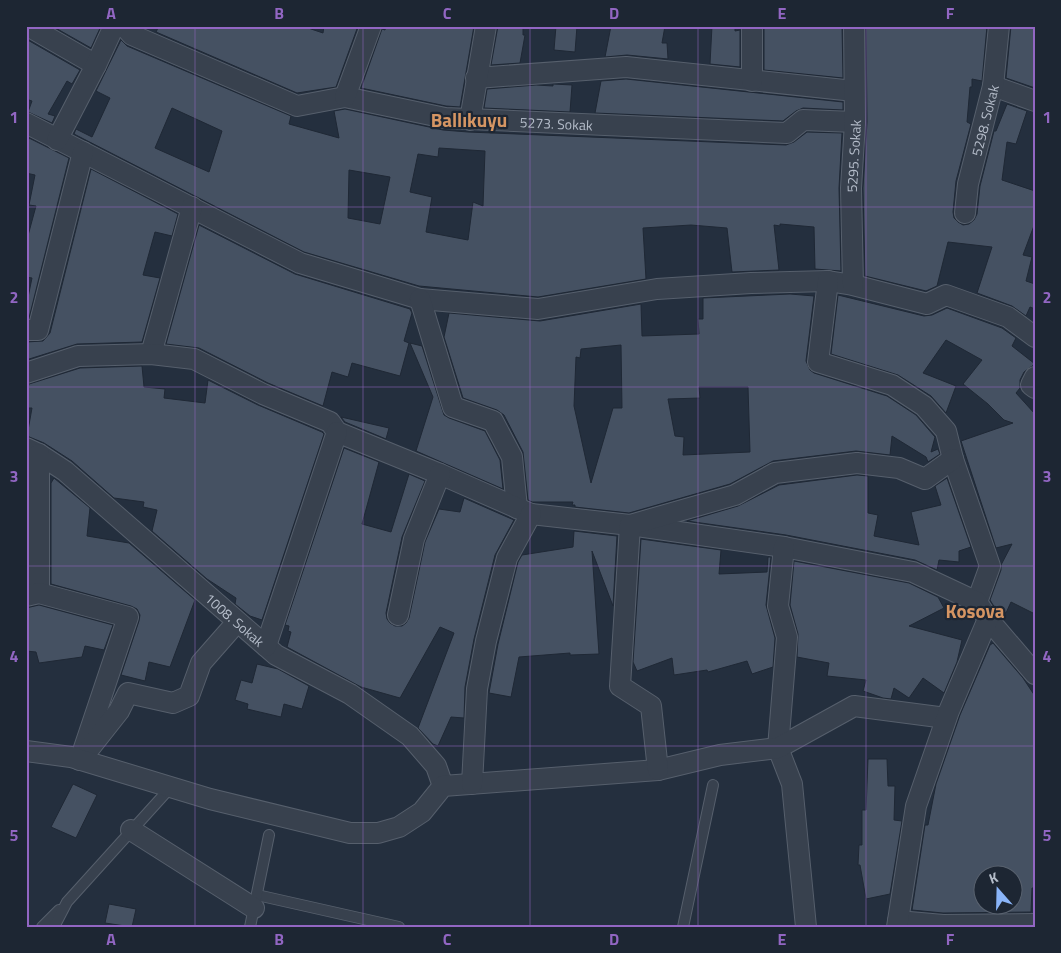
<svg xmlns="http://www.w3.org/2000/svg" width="1061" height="953" viewBox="0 0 1061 953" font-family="'Titillium Web',sans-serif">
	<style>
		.building { fill: #455162; stroke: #1f2835; fill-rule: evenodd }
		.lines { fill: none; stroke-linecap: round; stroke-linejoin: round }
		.lane-casing { stroke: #565f6c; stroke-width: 12 }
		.street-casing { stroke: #565f6c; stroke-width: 22 }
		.lane { stroke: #38414e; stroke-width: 10 }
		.street { stroke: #38414e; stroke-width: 20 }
		.grid { fill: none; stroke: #9266c3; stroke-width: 1; stroke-opacity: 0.55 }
		.labels { text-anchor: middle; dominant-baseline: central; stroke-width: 4.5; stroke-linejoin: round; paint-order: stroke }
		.street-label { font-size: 14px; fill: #b4bcc9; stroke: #1d2633 }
		.district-label { font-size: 19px; font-weight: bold; fill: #d59563; stroke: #1d2633 }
		.neatline { fill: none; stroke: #9266c3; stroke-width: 2 }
		.grid-label { font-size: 16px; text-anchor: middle; font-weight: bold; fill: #9266c3 }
	</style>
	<rect width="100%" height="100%" fill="#242f3e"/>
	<g class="building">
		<path d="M52,26H101L91,48Z"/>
		<path d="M159,26H302L323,33L324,26H358L336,87L297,93L156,32Z"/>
		<path d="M386,26H474L460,107L446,106L361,88L382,29L385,30Z"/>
		<path d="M498,26H523V35H525L520,63L491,65Z"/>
		<path d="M556,26H577L575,52L554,50Z"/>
		<path d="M611,26H665L662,43H667L668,59L627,55L605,57Z"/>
		<path d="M712,26H735V31L740,30V67L710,64Z"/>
		<path d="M782,26H842L843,78L764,70V28Z"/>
		<path d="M866,26H987L982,81L972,79V87H970L967,122L971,124L956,181L953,212L954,218L958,222L963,225L969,224L974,220L977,214L980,186L994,131H996L1007,104L1027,111L1016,144L1007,142L1002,180L1035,191V223L1023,255L1032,257L1026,281L1035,284V309L1030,307L1026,316L1012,306L977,293L992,247L948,242L937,286L926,291L865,276L863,188L867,122Z"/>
		<path d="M1011,26H1035V88L1006,78Z"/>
		<path d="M26,39L80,70L72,84L67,81L48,114L55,116L52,123L28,112L32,101L26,99Z"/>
		<path d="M121,40L127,46L291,116L289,124L339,138L334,111L345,109L443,130L468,132L786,145L794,142L807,132L842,133L839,188L841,271L815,269L814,227L780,224V226L774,225L779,270L732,272L727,228L691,225L643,228L646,279L538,297L419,286L304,252L74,134L76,129L92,137L110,98L96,91ZM172,108L222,131L209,172L155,148ZM439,148L485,151L483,206L473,202L468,240L426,232L432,197L410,192L418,154L438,157ZM349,170L390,177L380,224L348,218Z"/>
		<path d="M626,79L843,102V110L803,108L796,111L783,121L595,113L601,81Z"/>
		<path d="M553,84L572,85L570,112L484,108L487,89L536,85L553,86Z"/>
		<path d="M29,138L69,158L29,318H26V307L32,278L26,277V243L36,206L29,205L35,175L26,173V149Z"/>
		<path d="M91,169L178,214L172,236L155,232L143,275L160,278L142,342L77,344L26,360V342L43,341L50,333Z"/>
		<path d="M199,225L295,274L410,309L412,313L404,341L409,343L400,376L352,363L348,377L332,372L323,406L268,383L199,348L166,344Z"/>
		<path d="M790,294L814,296L806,361L810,370L814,373L887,396L916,415L935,437L931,452L938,449L940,454L928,462L926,457L892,436L890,455L856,451L773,461L730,484L629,513L575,507V505H572L573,502H532L528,500L523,452L504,415L497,410L463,398L444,337L449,313L540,321L641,304L642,336L699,334L698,319H703V298ZM621,345L622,408H613L591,483L574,406L576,357L580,358L581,349ZM699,387H748L750,452L683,455L684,437L675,436L668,399L700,398Z"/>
		<path d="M838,295L924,316L932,315L947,308L1002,328L1016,338L1012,346L1035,364L1024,372L1020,380V388L1016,393L1035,414V614L1011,602L1006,613L995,608L990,600L1001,570V565L1012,544L996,548L961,441L1013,423L1004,420L988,404L963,384L982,360L946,340L923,373L956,386L946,413L931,396L898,375L831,354Z"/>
		<path d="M410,343L422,346L444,415L449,418L485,431L500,460L503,489L416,451L433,397Z"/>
		<path d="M142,366L144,387L165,389L164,398L205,403L208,380L258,405L322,432L324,434L262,620L250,616L235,604L236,598L207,579L152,531L157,510L143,507L144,502L114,498L72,461L44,443L27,436L32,408H26V385L80,368Z"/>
		<path d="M341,417L389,428L386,439L345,422Z"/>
		<path d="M344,448L379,462L362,524L391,532L409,474L425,481L402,537L386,613L387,619L390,623L395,626H402L406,623L409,618L425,542L439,509L460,512L464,498L514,520L495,555L474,639L465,687L464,718L451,717L438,746L433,744L418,728L454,633L440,627L400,698L361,687L287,647L291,632L288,631L289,626L285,625Z"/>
		<path d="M857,475L868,476V513L878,515L874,536L919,545L911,512L941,505L935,486L947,478L971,547L959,551V562L939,560L937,570L915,560L786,535L687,521L738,506L779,485Z"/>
		<path d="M54,478L90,508L87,536L129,543L195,600L170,667L149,662L145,681L121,675L139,621L140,615L137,609L131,606L51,584V483Z"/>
		<path d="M574,531L617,536L613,606L592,551L599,654L570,655V653L519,657L511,697L489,693L498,644L518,562L522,555L573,547Z"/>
		<path d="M641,539L721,550L719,574L767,572L768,557H771L766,605L775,638L773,667L752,674L747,661L708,672L707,670L674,675L672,658L637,671L633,662Z"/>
		<path d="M794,561L909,583L938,597L944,608L909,626L962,640L957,662L944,693L923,678L909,698L894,688L891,699L883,698L863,691L866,680L827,676L829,663L797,657L798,634L790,605Z"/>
		<path d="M39,605L113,625L104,650L85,646L82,657L39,663L36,652L26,651V608Z"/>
		<path d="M993,643L1023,678L1035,696V888H1032L1031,912L943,913L912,910L925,825H928L936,784L960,715L990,645ZM984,876H1014V906H984Z"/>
		<path d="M257,664L278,669L309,686L302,709L284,704L281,717L247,709L248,704L235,700L241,680L252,683Z"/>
		<path d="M868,759H887L888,786H895L894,820L902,821L890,894L866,899L860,865H858L859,845H862V810H866Z"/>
		<path d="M73,784L97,795L76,838L51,827Z"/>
		<path d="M109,904L136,909L132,927L105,923Z"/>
	</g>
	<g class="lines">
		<g class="lane-casing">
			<g id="lane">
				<path d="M257,895L399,927"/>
				<path d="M42,927L59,910"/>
				<path d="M54,927L67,902L171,787"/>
				<path d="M250,927L269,835"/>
				<path d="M683,927L713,785"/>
			</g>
		</g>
		<g class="street-casing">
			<g id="street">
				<path d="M28,26L96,65"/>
				<path id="s1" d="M124,26L132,35L297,106L345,97L445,118L787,133L803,120L855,122"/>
				<path d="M476,78L626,67L854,91"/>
				<path d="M752,81V26"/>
				<path d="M993,86L1035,101"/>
				<path d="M345,97L371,26"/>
				<path d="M470,120L486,26"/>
				<path d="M26,123L300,263L420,299L538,309L657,289L751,283L828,281L853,285L927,304L946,295L1008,317L1035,337"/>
				<path d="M57,140L96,65L114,26"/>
				<path id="s2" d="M965,213L968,184L993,86L999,26"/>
				<path d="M828,281L818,362L892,385L924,406L946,431L953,459L990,566L977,602"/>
				<path id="s3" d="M853,285L851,188L855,122L854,26"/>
				<path d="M420,299L453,407L493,421L512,457L517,508"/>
				<path d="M26,330H38L83,152"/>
				<path d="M151,354L192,207"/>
				<path d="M26,373L78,356L151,354L194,359L263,394L330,422L337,432L440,474L531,514L630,525L784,547L913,572L977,602L988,619L1035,674"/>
				<path d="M1035,377L1031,385L1035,388"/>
				<path id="s4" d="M26,448L39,454L65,471L276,655L350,694L410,736L436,766L443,786"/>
				<path d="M784,547L778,606L787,637L778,748L792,784L806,927"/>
				<path d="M39,593V454"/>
				<path d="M26,596L39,593L128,617L80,760"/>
				<path d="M398,615L414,539L440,474"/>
				<path d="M266,646L337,432"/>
				<path d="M89,749L119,711L128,693L173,703L189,696L201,663L237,622"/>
				<path d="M26,751L71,757L210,799L350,833H378L399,827L422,812L443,786L658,770L720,755L778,748L854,706L946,718"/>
				<path d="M658,770L651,706L620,686L630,525L735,495L775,473L857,463L899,468L925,479L953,459"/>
				<path d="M472,784L477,689L486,641L507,558L531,514"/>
				<path d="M131,830L254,908"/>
				<path d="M898,921L943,925L1035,924"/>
				<path d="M897,927L916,806L949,711L988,619"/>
			</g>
		</g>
		<use href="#lane" class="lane"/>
		<use href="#street" class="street"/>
	</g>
	<path class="grid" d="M195,26V927M363,26V927M530,26V927M698,26V927M866,26V927M26,207H1035M26,387H1035M26,566H1035M26,746H1035"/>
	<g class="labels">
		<g class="street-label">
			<text stroke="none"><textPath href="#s2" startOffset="95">5298. Sokak</textPath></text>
			<text stroke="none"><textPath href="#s1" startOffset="454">5273. Sokak</textPath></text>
			<text stroke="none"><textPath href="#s3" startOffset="129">5295. Sokak</textPath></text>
			<text stroke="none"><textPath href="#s4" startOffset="271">1008. Sokak</textPath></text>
		</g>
		<g class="district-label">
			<text x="469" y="119">Ballıkuyu</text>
			<text x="975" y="610">Kosova</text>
		</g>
	</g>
	<rect width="1061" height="953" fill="none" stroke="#1d2633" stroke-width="55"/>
	<g transform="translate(998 890) rotate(340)"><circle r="24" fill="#1d2633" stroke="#59626f"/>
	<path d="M0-4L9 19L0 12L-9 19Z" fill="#8ab4f8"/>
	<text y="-8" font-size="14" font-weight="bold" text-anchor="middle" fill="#b4bcc9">K</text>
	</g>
	<rect x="28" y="28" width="1006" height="898" class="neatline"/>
	<g class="grid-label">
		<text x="111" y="19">A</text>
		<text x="279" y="19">B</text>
		<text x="447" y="19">C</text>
		<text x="614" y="19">D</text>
		<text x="782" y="19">E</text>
		<text x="950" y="19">F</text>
		<text x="14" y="123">1</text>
		<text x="1047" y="123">1</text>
		<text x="14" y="303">2</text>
		<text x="1047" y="303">2</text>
		<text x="14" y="482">3</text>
		<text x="1047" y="482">3</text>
		<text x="14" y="662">4</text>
		<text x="1047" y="662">4</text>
		<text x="14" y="841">5</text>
		<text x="1047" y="841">5</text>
		<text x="111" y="945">A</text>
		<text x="279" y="945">B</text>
		<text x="447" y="945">C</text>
		<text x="614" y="945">D</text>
		<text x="782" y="945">E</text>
		<text x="950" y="945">F</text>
	</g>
</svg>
